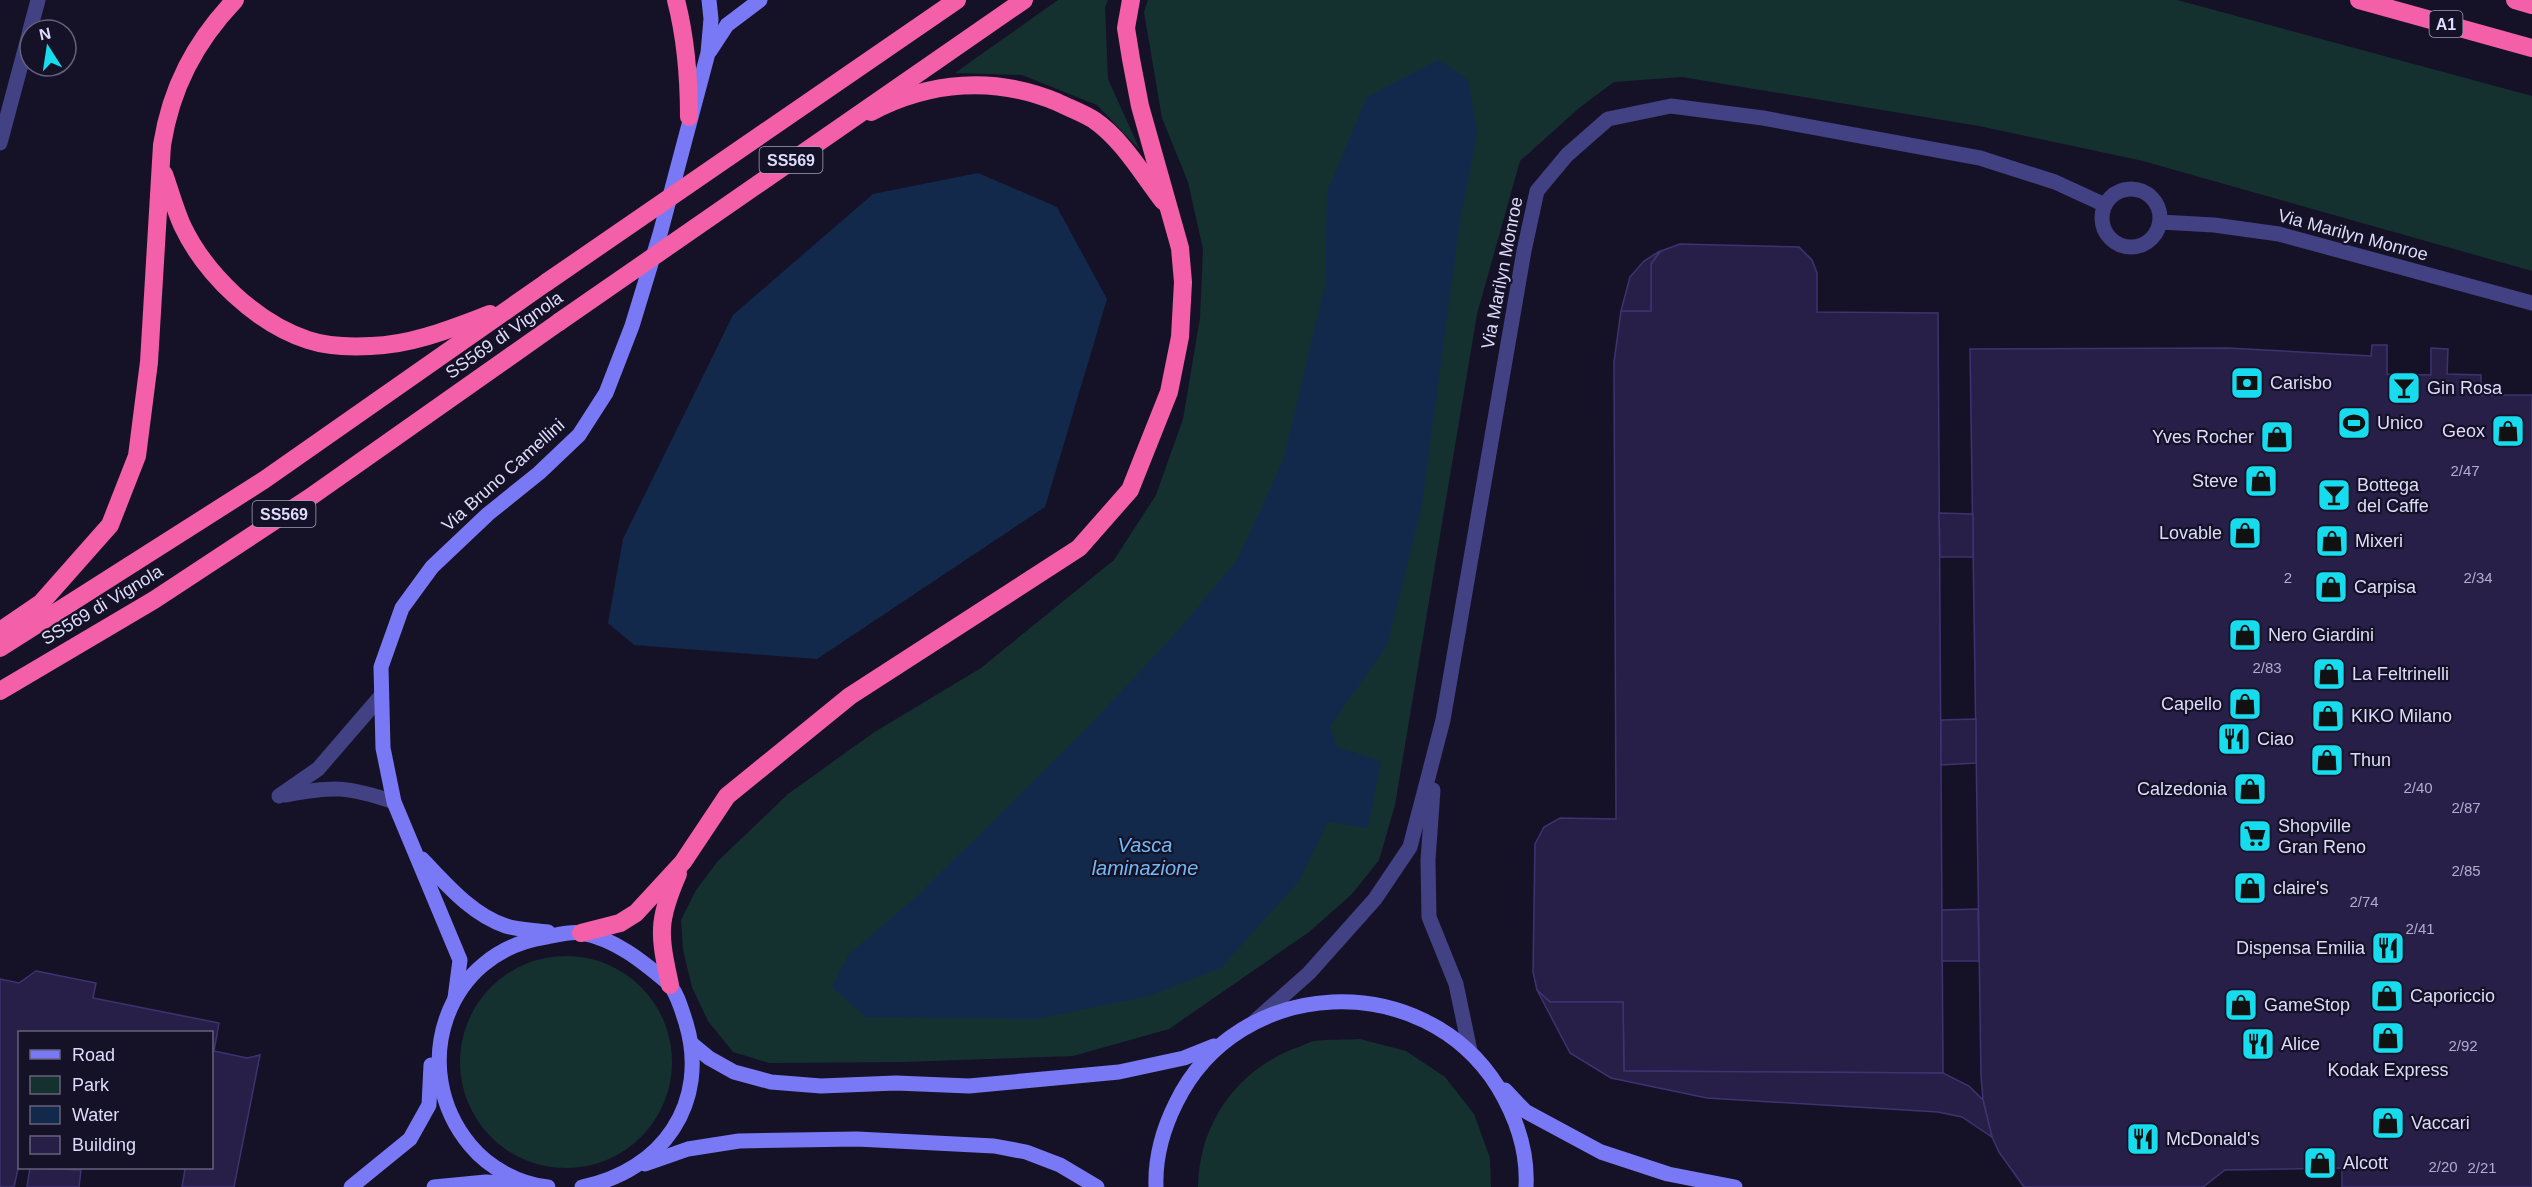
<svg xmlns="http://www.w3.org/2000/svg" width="2532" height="1187" viewBox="0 0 2532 1187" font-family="Helvetica,sans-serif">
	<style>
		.green { fill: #15312f }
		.water { fill: #13294b }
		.building { fill: #271f47; stroke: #3e3371; stroke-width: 1.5 }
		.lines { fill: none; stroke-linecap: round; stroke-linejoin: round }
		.lane { stroke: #424183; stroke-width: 15 }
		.street { stroke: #424183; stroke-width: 15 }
		.secondary { stroke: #7a79f5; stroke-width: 15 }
		.highway { stroke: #f35fa9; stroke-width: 18 }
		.highway-bridge { stroke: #f35fa9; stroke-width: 18 }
		.labels { text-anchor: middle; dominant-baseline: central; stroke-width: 4.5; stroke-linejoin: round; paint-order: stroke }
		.number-label { font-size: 15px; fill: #b0accf }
		.shield { fill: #151227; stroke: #a29fbc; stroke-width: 1.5 }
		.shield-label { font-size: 16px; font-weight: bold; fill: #dedbfc }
		.street-label { font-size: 18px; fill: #dedbfc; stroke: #151227 }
		.poi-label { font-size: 18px; fill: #dedbfc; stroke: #151227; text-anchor: start }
		.water-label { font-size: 20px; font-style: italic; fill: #71baf4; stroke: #151227 }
	</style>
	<rect width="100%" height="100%" fill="#151227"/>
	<g class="green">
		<path d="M1058,0H1108L1105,7L1108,79L1140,150L1097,105L1022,75L955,73Z"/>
		<path d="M1148,0H2177L2532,96V271L2143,161L1979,126L1682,77L1614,82L1579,108L1520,161L1477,314L1395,805L1379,860L1352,894L1309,932L1169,1029L1073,1056L902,1062L769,1063L733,1052L708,1021L692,987L683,950L681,920L696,890L718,861L788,794L873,733L981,668L1114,560L1156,495L1183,419L1200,318L1203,249L1188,182L1162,118L1144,12Z"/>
		<circle cx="566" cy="1062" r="106"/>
		<path d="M1360,1039L1406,1051L1445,1077L1474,1114L1490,1158L1491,1187H1198C1199,1125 1235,1072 1293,1049C1300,1047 1307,1043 1314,1041C1329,1039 1345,1040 1360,1039Z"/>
	</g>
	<g class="water">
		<path d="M1438,60L1468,79L1477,133L1460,221L1422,505L1387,646L1330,726L1337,747L1381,761L1368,828L1328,822L1299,881L1221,968L1149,996L1037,1019L865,1017L832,987L848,955L915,898L1083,732L1174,635L1237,560L1283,461L1325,285L1327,192L1367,97Z"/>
		<path d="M978,173L1057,207L1107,299L1045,507L817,659L634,645L608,623L623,539L733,315L873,194Z"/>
	</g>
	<g class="building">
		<path d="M1680,244L1799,247L1812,260L1817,273V312L1938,313L1943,1073L1624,1071L1623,1002H1550L1537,990L1533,972L1535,844L1544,827L1560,818L1616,819L1614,362L1621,311H1651V264L1661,251Z"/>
		<path d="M1660,251L1651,264V311H1621L1630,277L1644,261Z"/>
		<path d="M2372,345H2387V374L2431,375V348L2448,349L2447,374L2481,375V395H2532V1187H2342V1168L2225,1170L2203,1187H2024L1999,1152L1992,1137L1983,1100L1981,1076L1970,349L2228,348L2371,356Z"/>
		<path d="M1939,513L1973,514V557H1940Z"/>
		<path d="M1976,719V763L1941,765V720Z"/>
		<path d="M1978,909L1979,961H1942V910Z"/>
		<path d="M36,971L96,983L93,998L219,1023L214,1051L247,1058L260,1055L234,1187H182L185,1169L175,1168H212V1032H20V1160L14,1187H0V979L19,983Z"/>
		<path d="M1537,990L1550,1002H1623L1624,1071L1943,1073L1969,1086L1983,1100L1992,1137L1962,1117L1938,1112L1707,1098L1611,1078L1570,1053Z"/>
		<path d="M30,1168L81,1170L79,1187H27Z"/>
	</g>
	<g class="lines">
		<g class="lane">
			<path d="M30,30L38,0"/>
			<path d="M0,143L30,31"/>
			<path d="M285,795C334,786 347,786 394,802"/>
			<path d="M279,796L318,769L381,696"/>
		</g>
		<g class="street">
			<circle cx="2131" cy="218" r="29"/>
			<path d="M2160,222L2214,225L2279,234L2532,303"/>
			<path d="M1433,790L1428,860L1429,917L1456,984L1470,1051"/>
			<path d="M1255,1021L1309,973L1375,899L1410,847L1443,720L1524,251L1537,191L1567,155L1608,119L1671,106L1763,118L1980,158L2055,182L2105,205"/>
		</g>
		<g class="secondary">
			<path d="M710,51L727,25L760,0"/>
			<path d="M422,859C446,884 472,915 506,926C518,930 535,930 548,932"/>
			<path d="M455,998L460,960L394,802L383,748L381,667L402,608L432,567L488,514L539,473L579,435L606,393L632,326L660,234L708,53L711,19L709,0"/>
			<path d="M692,1044L709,1058L734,1072L771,1082L821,1086L896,1083L969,1086L1119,1072L1184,1058L1214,1046"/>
			<path d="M1505,1090L1525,1111L1601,1152L1668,1174L1735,1187"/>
			<path d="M645,1164L688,1149L739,1141L857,1139L994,1146L1026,1152L1060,1165L1097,1187"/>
			<path d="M351,1187L410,1139L429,1105L431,1065"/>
			<path d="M434,1187L486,1182L518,1184"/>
			<path d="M548,1187C519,1184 489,1168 470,1145C407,1069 445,952 546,937C557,935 571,931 582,933C615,939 642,961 667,982C677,991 682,1011 686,1023C710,1103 662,1171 582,1187"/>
			<path d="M1156,1187C1155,1159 1163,1129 1176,1103C1238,975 1423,967 1498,1087C1516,1117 1528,1152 1526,1187"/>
		</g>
		<g class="highway">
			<path d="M676,0C686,39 689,77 689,117"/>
			<path d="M2359,0L2532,48"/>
			<path d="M2515,0L2532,5"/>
			<path d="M871,112C930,81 995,76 1057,102C1069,108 1083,113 1094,120C1122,139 1143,175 1163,201"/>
			<path d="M164,174C170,191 175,209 182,225C205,274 256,323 308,340C326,346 352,347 371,346C412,345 453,328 490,314"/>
			<path d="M0,631L41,603L110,525L137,456L149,362L162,145C171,88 195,42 235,0"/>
			<path d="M0,648L264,480L547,282"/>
			<path d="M0,691L154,600L309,498L559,322"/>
			<path d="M581,933L620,923L636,913L683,862L727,796L850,696L1079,548L1130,490L1169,392L1180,337L1183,282L1180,248L1140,106L1131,59L1126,28L1131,0"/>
			<path d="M670,985C659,934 657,922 678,874"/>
		</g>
		<g class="highway-bridge">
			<path d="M547,282L957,0"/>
			<path d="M559,322L1024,0"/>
		</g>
	</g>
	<defs>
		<g id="bank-square" transform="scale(1.725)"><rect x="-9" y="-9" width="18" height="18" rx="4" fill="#16dcee" stroke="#151227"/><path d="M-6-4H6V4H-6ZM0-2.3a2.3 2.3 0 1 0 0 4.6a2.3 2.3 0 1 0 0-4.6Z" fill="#111"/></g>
		<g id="bar-square" transform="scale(1.725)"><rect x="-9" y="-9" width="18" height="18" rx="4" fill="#16dcee" stroke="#151227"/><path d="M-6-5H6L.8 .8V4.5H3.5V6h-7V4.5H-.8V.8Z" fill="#111"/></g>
		<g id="stadium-square" transform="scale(1.725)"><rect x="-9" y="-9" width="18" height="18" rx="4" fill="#16dcee" stroke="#151227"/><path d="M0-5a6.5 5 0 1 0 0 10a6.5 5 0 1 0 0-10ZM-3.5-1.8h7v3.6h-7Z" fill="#111"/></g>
		<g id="shop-square" transform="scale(1.725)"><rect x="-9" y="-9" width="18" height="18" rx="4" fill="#16dcee" stroke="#151227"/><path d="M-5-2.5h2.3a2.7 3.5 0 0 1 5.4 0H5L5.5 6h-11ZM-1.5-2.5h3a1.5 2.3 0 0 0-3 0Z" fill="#111"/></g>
		<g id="restaurant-square" transform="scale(1.725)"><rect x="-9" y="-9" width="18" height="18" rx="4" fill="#16dcee" stroke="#151227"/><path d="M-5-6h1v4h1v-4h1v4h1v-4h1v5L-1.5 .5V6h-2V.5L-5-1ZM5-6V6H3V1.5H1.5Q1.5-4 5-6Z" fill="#111"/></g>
		<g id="supermarket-square" transform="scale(1.725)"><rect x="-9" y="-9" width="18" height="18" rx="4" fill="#16dcee" stroke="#151227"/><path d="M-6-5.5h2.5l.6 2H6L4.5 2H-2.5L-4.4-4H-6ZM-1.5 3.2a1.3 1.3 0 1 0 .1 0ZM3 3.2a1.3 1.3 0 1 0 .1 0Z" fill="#111"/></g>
	</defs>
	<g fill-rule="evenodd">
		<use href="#bank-square" x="2247" y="383"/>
		<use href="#bar-square" x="2404" y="388"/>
		<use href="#stadium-square" x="2354" y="423"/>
		<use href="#shop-square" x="2508" y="431"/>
		<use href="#shop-square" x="2277" y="437"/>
		<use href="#shop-square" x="2261" y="481"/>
		<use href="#bar-square" x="2334" y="495"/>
		<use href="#shop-square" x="2245" y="533"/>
		<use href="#shop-square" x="2332" y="541"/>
		<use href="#shop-square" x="2331" y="587"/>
		<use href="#shop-square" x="2245" y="635"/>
		<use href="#shop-square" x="2329" y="674"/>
		<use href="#shop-square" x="2245" y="704"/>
		<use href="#shop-square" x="2328" y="716"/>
		<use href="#restaurant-square" x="2234" y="739"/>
		<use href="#shop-square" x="2327" y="760"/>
		<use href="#shop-square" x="2250" y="789"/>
		<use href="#supermarket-square" x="2255" y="836"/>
		<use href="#shop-square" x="2250" y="888"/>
		<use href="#restaurant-square" x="2388" y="948"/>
		<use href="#shop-square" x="2387" y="996"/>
		<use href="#shop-square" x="2241" y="1005"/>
		<use href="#shop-square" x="2388" y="1038"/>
		<use href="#restaurant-square" x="2258" y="1044"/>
		<use href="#shop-square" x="2388" y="1123"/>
		<use href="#restaurant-square" x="2143" y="1139"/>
		<use href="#shop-square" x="2320" y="1163"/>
	</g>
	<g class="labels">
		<g class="number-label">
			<text x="2465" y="470">2/47</text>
			<text x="2288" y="577">2</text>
			<text x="2478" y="577">2/34</text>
			<text x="2267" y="667">2/83</text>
			<text x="2418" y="787">2/40</text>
			<text x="2466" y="807">2/87</text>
			<text x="2466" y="870">2/85</text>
			<text x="2364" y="901">2/74</text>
			<text x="2420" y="928">2/41</text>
			<text x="2463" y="1045">2/92</text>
			<text x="2443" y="1166">2/20</text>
			<text x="2482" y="1167">2/21</text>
		</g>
		<g class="shield">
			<rect x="2429.5" y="11" width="33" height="26" rx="4.5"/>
			<rect x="759.5" y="147" width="63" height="26" rx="4.5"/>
			<rect x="252.5" y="501" width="63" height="26" rx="4.5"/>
		</g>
		<g class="shield-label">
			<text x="2446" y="24">A1</text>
			<text x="791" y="160">SS569</text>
			<text x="284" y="514">SS569</text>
		</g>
		<g class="street-label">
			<text transform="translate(2353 235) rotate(15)">Via Marilyn Monroe</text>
			<text transform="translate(1502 273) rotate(-79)">Via Marilyn Monroe</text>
			<text transform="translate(504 335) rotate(-35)">SS569 di Vignola</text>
			<text transform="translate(503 475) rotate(-42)">Via Bruno Camellini</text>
			<text transform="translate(102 605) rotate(-31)">SS569 di Vignola</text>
		</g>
		<g class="poi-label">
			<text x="2270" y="383">Carisbo</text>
			<text x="2427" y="388">Gin Rosa</text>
			<text x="2377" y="423">Unico</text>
			<text x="2485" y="431" text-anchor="end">Geox</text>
			<text x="2254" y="437" text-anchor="end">Yves Rocher</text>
			<text x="2238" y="481" text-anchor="end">Steve</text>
			<text x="2357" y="485">Bottega<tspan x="2357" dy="21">del Caffe</tspan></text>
			<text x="2222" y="533" text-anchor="end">Lovable</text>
			<text x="2355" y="541">Mixeri</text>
			<text x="2354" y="587">Carpisa</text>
			<text x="2268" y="635">Nero Giardini</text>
			<text x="2352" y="674">La Feltrinelli</text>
			<text x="2222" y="704" text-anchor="end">Capello</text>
			<text x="2351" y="716">KIKO Milano</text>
			<text x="2257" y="739">Ciao</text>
			<text x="2350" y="760">Thun</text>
			<text x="2227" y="789" text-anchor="end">Calzedonia</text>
			<text x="2278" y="826">Shopville<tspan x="2278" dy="21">Gran Reno</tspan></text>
			<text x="2273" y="888">claire's</text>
			<text x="2365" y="948" text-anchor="end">Dispensa Emilia</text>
			<text x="2410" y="996">Caporiccio</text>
			<text x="2264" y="1005">GameStop</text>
			<text x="2281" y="1044">Alice</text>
			<text x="2388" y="1070" text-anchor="middle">Kodak Express</text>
			<text x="2411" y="1123">Vaccari</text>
			<text x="2166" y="1139">McDonald's</text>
			<text x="2343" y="1163">Alcott</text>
		</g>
		<g class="water-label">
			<text x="1145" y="845">Vasca<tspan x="1145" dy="23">laminazione</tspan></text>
		</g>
	</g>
	<rect x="18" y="1031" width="195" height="138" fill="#151227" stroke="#65627c" stroke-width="1.5"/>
	<rect x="30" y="1050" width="30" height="9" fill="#7a79f5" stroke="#65627c" stroke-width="1.5"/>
	<text x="72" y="1061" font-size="18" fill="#dedbfc">Road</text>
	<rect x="30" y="1076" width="30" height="18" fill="#15312f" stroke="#65627c" stroke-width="1.5"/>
	<text x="72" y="1091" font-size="18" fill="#dedbfc">Park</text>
	<rect x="30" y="1106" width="30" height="18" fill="#13294b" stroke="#65627c" stroke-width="1.5"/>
	<text x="72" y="1121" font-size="18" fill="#dedbfc">Water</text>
	<rect x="30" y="1136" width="30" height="18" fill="#271f47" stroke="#65627c" stroke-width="1.5"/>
	<text x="72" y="1151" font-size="18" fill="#dedbfc">Building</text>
	<g transform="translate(48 48) rotate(348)"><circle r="28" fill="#151227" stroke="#65627c" stroke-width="1.5"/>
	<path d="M0-4.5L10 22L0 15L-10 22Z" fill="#16dcee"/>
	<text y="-9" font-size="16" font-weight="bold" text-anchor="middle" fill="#dedbfc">N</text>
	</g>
</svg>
